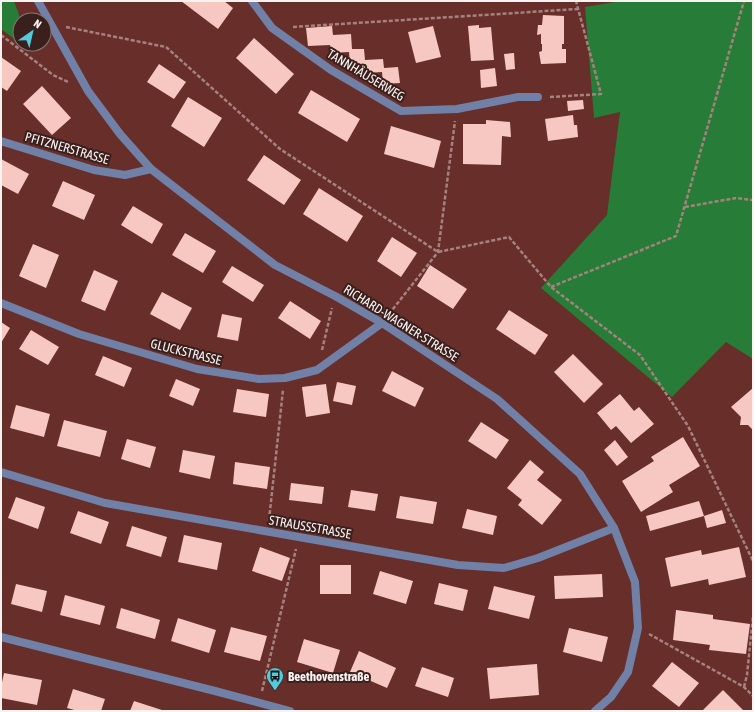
<svg xmlns="http://www.w3.org/2000/svg" width="754" height="712" viewBox="0 0 754 712" font-family="'Asap Condensed',sans-serif">
	<style>
		.green { fill: #277c37 }
		.building { fill: #f7c8c2 }
		.lines { fill: none; stroke-linecap: round; stroke-linejoin: round }
		.path { stroke: #a6827f; stroke-width: 2.5; stroke-dasharray: 4 2; stroke-linecap: butt }
		.street { stroke: #7080a6; stroke-width: 8 }
		.labels { text-anchor: middle; dominant-baseline: central; stroke-width: 4; stroke-linejoin: round; paint-order: stroke }
		.street-label { font-size: 13px; fill: #faf2f1; stroke: #3a201d }
		.poi-label { font-size: 13px; font-weight: bold; fill: #faf2f1; stroke: #3a201d; text-anchor: start }
	</style>
	<rect width="100%" height="100%" fill="#672e2a"/>
	<g class="green">
		<path d="M1,1H14L21,20H20V43L1,29Z"/>
		<path d="M621,1H753V359L726,342L672,397L541,288L607,215L620,112L594,118L585,7Z"/>
	</g>
	<g class="building">
		<path d="M181,1H224L233,8L218,29Z"/>
		<path d="M543,15L564,16V44H562V49H566V63L541,64L539,52L542,51V44H541V34L537,35L538,25H542Z"/>
		<path d="M479,25V28L491,27L494,60L471,61L468,26Z"/>
		<path d="M332,26L333,35L351,34L352,49H364L365,60L383,59L384,68L398,67L400,83L383,84L382,72L367,73L366,64L350,65L349,52L331,53L330,45L308,46L306,28Z"/>
		<path d="M433,26L441,57L416,63L408,32Z"/>
		<path d="M254,38L294,74L276,94L236,58Z"/>
		<path d="M514,53L515,69L506,70L504,54Z"/>
		<path d="M1,57L21,71L7,91L1,87Z"/>
		<path d="M159,64L186,82L174,99L147,82Z"/>
		<path d="M495,68L497,86L481,88L480,70Z"/>
		<path d="M42,86L71,118L52,135L23,104Z"/>
		<path d="M311,90L360,119L347,142L298,113Z"/>
		<path d="M188,97L222,118L204,147L171,126Z"/>
		<path d="M583,100L584,109L568,111L567,101Z"/>
		<path d="M573,115L574,125H577L578,137L548,141L545,119Z"/>
		<path d="M486,120L510,122L511,137L502,136L501,165L463,164V124H486Z"/>
		<path d="M391,126L441,141L434,168L384,154Z"/>
		<path d="M264,155L301,180L284,205L247,180Z"/>
		<path d="M1,159L29,174L18,194L1,185Z"/>
		<path d="M63,181L95,195L84,220L52,206Z"/>
		<path d="M319,188L363,216L347,242L303,214Z"/>
		<path d="M133,206L163,224L152,244L121,225Z"/>
		<path d="M185,233L216,251L203,273L172,255Z"/>
		<path d="M392,237L417,253L401,277L377,261Z"/>
		<path d="M33,244L59,255L46,288L19,276Z"/>
		<path d="M430,265L467,289L453,309L417,286Z"/>
		<path d="M232,266L264,285L253,302L222,282Z"/>
		<path d="M94,270L118,281L105,311L81,301Z"/>
		<path d="M162,292L192,308L180,330L150,314Z"/>
		<path d="M290,301L321,321L310,339L278,318Z"/>
		<path d="M509,310L548,335L535,355L496,329Z"/>
		<path d="M222,314L242,318L238,341L217,337Z"/>
		<path d="M1,322L10,328L1,343Z"/>
		<path d="M31,330L59,347L48,365L19,349Z"/>
		<path d="M573,354L603,384L584,403L554,372Z"/>
		<path d="M103,356L132,368L124,387L95,375Z"/>
		<path d="M392,371L424,388L415,407L382,391Z"/>
		<path d="M176,379L200,389L193,406L169,396Z"/>
		<path d="M337,382L356,386L352,405L333,401Z"/>
		<path d="M326,384L330,413L306,417L302,387Z"/>
		<path d="M753,388V430L748,425H740L741,417L731,407Z"/>
		<path d="M237,389L269,394L266,417L233,412Z"/>
		<path d="M620,394L634,411L639,407L654,424L631,443L616,426L611,430L597,413Z"/>
		<path d="M16,405L50,414L44,437L10,428Z"/>
		<path d="M64,420L107,431L100,457L57,446Z"/>
		<path d="M481,422L509,440L496,459L468,441Z"/>
		<path d="M683,437L700,466L669,485L673,492L641,512L622,481L654,461L651,457Z"/>
		<path d="M127,439L156,447L150,468L121,459Z"/>
		<path d="M615,440L628,457L617,466L604,450Z"/>
		<path d="M183,450L215,456L210,479L179,472Z"/>
		<path d="M530,460L544,472L537,480L562,500L542,525L518,505L522,500L507,488Z"/>
		<path d="M235,462L270,467L267,489L233,484Z"/>
		<path d="M291,483L324,487L322,504L289,500Z"/>
		<path d="M351,490L378,494L375,511L348,507Z"/>
		<path d="M400,496L437,502L433,524L396,518Z"/>
		<path d="M16,497L45,507L38,529L8,518Z"/>
		<path d="M699,501L704,516L650,531L646,516Z"/>
		<path d="M467,509L497,516L493,535L462,528Z"/>
		<path d="M722,510L726,523L707,528L704,516Z"/>
		<path d="M78,511L109,522L101,544L70,533Z"/>
		<path d="M132,526L167,537L161,557L126,546Z"/>
		<path d="M184,535L222,543L217,570L178,562Z"/>
		<path d="M260,547L290,558L282,581L252,571Z"/>
		<path d="M739,547L746,577L709,585L708,579L671,587L665,558L701,550L702,555Z"/>
		<rect x="320" y="565" width="31" height="29"/>
		<path d="M380,571L413,581L406,604L373,594Z"/>
		<path d="M602,574L603,597L555,599L554,576Z"/>
		<path d="M439,583L468,590L463,611L434,604Z"/>
		<path d="M16,584L47,591L42,612L11,604Z"/>
		<path d="M494,586L535,596L529,619L488,609Z"/>
		<path d="M65,595L105,606L100,625L60,615Z"/>
		<path d="M121,608L160,620L155,639L116,628Z"/>
		<path d="M676,610L713,615V619L750,624L746,654L709,650L710,645L673,640Z"/>
		<path d="M178,618L216,630L209,653L171,641Z"/>
		<path d="M231,627L267,636L260,661L224,652Z"/>
		<path d="M569,628L608,637L602,662L563,652Z"/>
		<path d="M304,639L340,650L333,673L297,662Z"/>
		<path d="M359,651L396,668L387,688L350,672Z"/>
		<path d="M672,662L699,683L679,707L652,686Z"/>
		<path d="M537,664L539,695L490,699L487,668Z"/>
		<path d="M422,667L454,678L448,697L415,686Z"/>
		<path d="M4,673L42,680L37,705L1,698V687Z"/>
		<path d="M73,689L105,699L101,711H78L67,708Z"/>
		<path d="M723,690L744,711H702Z"/>
		<path d="M134,701L165,711H130Z"/>
	</g>
	<g class="lines">
		<g class="path">
			<path d="M66,27L166,47L280,149L438,252L509,237L551,287L640,355L688,426L753,561"/>
			<path d="M293,27L578,9"/>
			<path d="M1,35L53,75L68,82"/>
			<path d="M550,97L601,94L576,1"/>
			<path d="M685,207L736,198L753,200"/>
			<path d="M551,287L676,236L744,1"/>
			<path d="M389,314L438,252L455,121"/>
			<path d="M322,350L332,308"/>
			<path d="M269,520L283,390"/>
			<path d="M649,634L744,687L753,696"/>
			<path d="M744,687L747,675L753,616"/>
			<path d="M262,691L296,549"/>
		</g>
		<g class="street">
			<path d="M38,1L88,91L120,134L151,169L275,265L335,296L382,323L497,399L580,474L614,528L635,582L638,628L628,672L611,697L595,711"/>
			<path d="M252,1L272,28L331,70L401,111L457,109L518,97H538"/>
			<path d="M1,141L94,170L125,175L151,169"/>
			<path d="M1,303L79,334L197,369L259,379L285,378L317,370L382,323"/>
			<path d="M1,472L105,503L458,565L504,568L538,558L614,528"/>
			<path d="M1,637L215,691L290,711"/>
		</g>
	</g>
	<defs>
		<g id="bus-pin" transform="scale(0.9)"><path d="M0 17L-7.5 6A9.5 9.5 0 1 1 7.5 6Z" fill="#53cbda" stroke="#3a201d"/><path d="M-5-6H5V4H4V6H2V4H-2V6H-4V4H-5ZM-3.5-4V0h7V-4ZM-3.5 1.2v1.5H-2V1.2ZM2 1.2v1.5H3.5V1.2Z" fill="#111"/></g>
	</defs>
	<g fill-rule="evenodd">
		<use href="#bus-pin" x="275" y="676"/>
	</g>
	<g class="labels">
		<g class="street-label">
			<text transform="translate(366 75) rotate(31)">TANNHÄUSERWEG</text>
			<text transform="translate(67 148) rotate(16)">PFITZNERSTRASSE</text>
			<text transform="translate(401 323) rotate(32)">RICHARD-WAGNER-STRASSE</text>
			<text transform="translate(186 352) rotate(14)">GLUCKSTRASSE</text>
			<text transform="translate(310 527) rotate(10)">STRAUSSSTRASSE</text>
		</g>
		<g class="poi-label">
			<text x="288" y="676">Beethovenstraße</text>
		</g>
	</g>
	<rect width="754" height="712" fill="none" stroke="#faf2f1" stroke-width="4"/>
	<g transform="translate(32 32) rotate(34)"><circle r="19" fill="#3a201d" stroke="#877472"/>
	<path d="M0-3L7 15L0 10L-7 15Z" fill="#53cbda"/>
	<text y="-6" font-size="11" font-weight="bold" text-anchor="middle" fill="#faf2f1">N</text>
	</g>
</svg>
